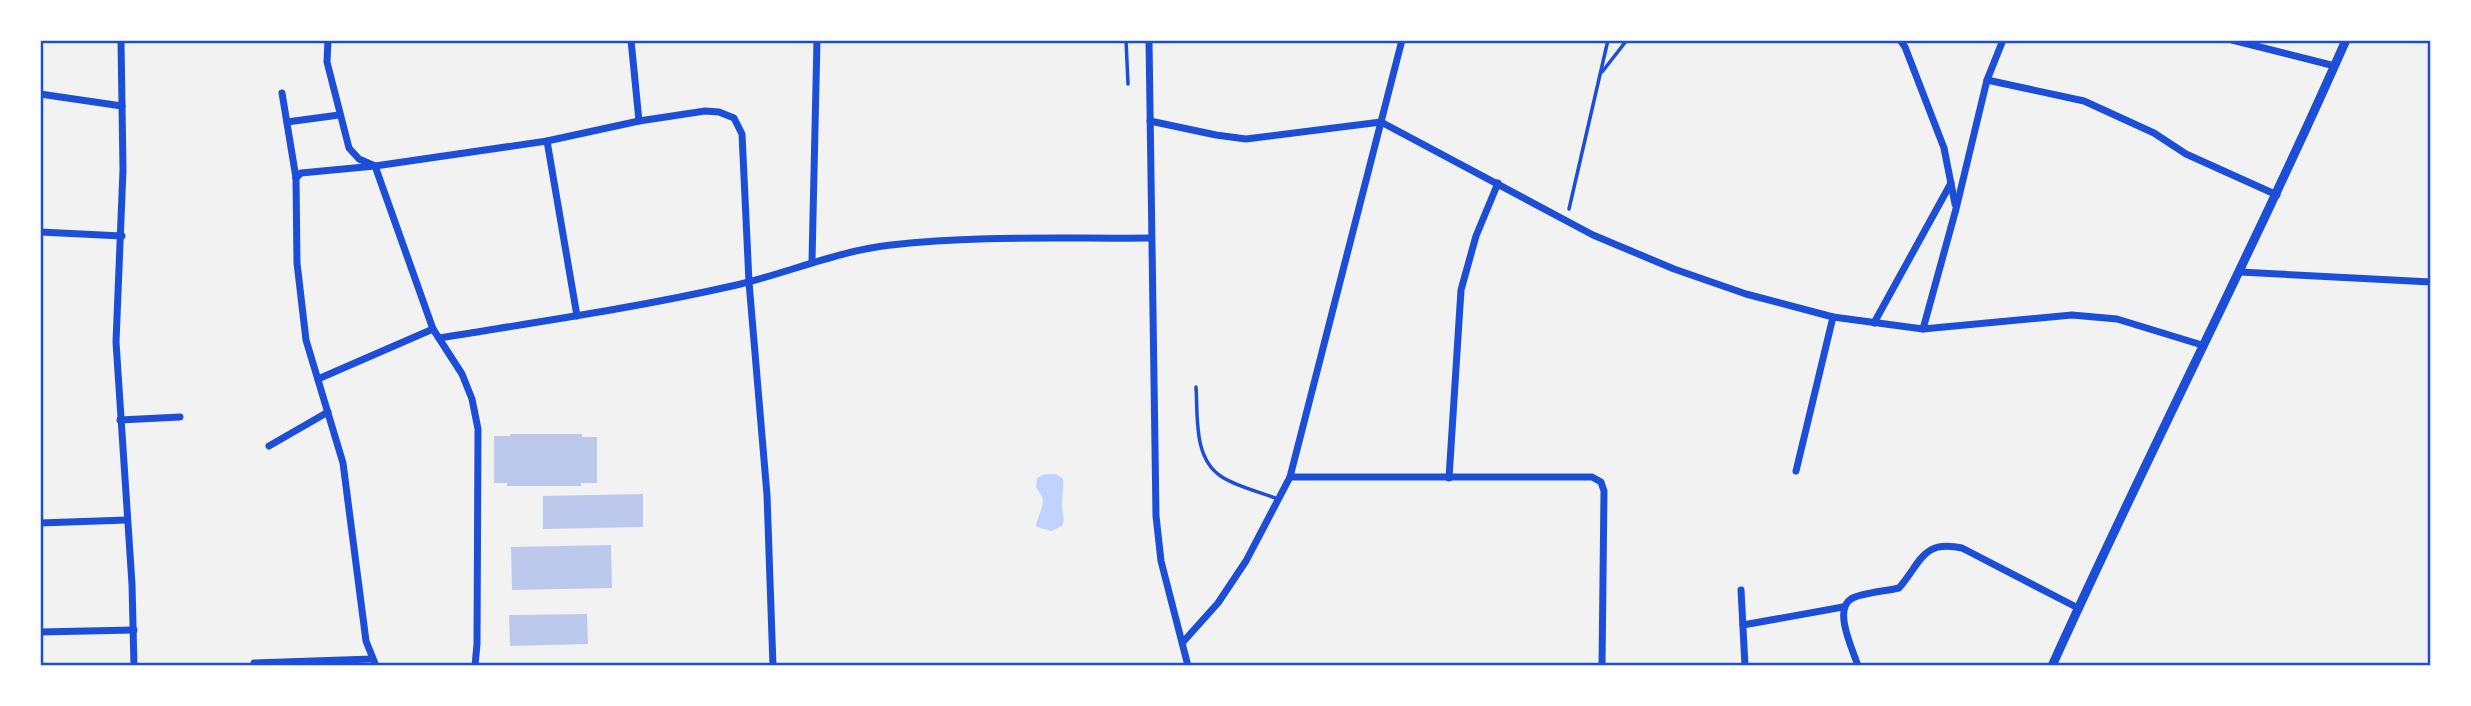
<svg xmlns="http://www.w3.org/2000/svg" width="2471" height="706" viewBox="0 0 2471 706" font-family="'Times New Roman',serif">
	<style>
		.water { fill: #bfd3fe }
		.building { fill: #bdc9ec }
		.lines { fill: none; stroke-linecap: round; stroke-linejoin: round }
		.path { stroke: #1d4ed8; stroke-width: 3.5 }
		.service { stroke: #1d4ed8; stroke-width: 3.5 }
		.minor { stroke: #1d4ed8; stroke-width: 7 }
		.tertiary { stroke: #1d4ed8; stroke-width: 9 }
		.neatline { fill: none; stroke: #1d4ed8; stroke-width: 2.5 }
	</style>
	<rect width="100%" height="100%" fill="#f2f2f2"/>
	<path class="water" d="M1045,474H1056L1063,479C1064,488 1062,495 1062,503C1061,512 1066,517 1062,526L1051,531L1037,527L1036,525C1040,509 1049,501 1036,488L1037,478Z"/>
	<g class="building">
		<path d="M510,434H582V437H597V483H581V486H507V483H494V436H510Z"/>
		<path d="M643,494V527L543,529V496Z"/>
		<path d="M611,545L612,588L512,590L511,547Z"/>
		<path d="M587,614L588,644L510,646L509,615Z"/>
	</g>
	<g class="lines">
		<g class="path">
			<path d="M1602,72L1627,40"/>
			<path d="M1569,209L1608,40"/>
		</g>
		<g class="service">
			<path d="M1126,40L1128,84"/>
			<path d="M1196,387C1198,416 1193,459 1222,477C1238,487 1260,492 1278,499"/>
		</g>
		<g class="minor">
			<path d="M121,40L123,170L116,342L132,584L134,666"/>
			<path d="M328,40L327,62L349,148L359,159L375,166L433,329L462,374L472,399L478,429L477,644L475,666"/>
			<path d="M631,40L639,121"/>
			<path d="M1149,40L1156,516L1161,561L1188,666"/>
			<path d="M1900,40L1905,47L1944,148L1955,204"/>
			<path d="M2232,40L2335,66"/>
			<path d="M1987,80L2084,101L2154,133L2186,154L2277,195"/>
			<path d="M282,93L296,178L297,263L306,340L343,463L366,641L376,666"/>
			<path d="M40,94L122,106"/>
			<path d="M1150,121L1216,135L1246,139L1381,122L1593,235L1674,269L1746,294L1833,317L1923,329L2072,315L2117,319L2202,345"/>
			<path d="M287,122L339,115"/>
			<path d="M547,141L577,316"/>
			<path d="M296,178L301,173L375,166L547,141L639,121L705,111L719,112L734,118L742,134L749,282L767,495L773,666"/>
			<path d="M40,232L122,236"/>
			<path d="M812,261L817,40"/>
			<path d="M2240,272L2431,282"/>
			<path d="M1874,323L1951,183"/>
			<path d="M1923,329L1956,209L1987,80L2003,40"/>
			<path d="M439,338C537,322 635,308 732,286C786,274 836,251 891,245C977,235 1065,239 1151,238"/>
			<path d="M318,379L433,329"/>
			<path d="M120,420L180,417"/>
			<path d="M269,446L328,412"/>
			<path d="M1796,471L1833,317"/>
			<path d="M1290,477H1592L1601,482L1604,491L1602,666"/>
			<path d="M1449,478L1461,290L1476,236L1498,183"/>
			<path d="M40,523L127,520"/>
			<path d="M1741,590L1745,666"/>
			<path d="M1743,625L1843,607"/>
			<path d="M40,632L134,630"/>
			<path d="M1183,642L1218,603L1246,561L1290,477L1402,40"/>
			<path d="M254,663L372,659"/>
			<path d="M1858,666C1853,650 1833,610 1851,599C1860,593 1887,591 1899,588C1922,561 1922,540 1962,548L2078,608"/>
		</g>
		<path class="tertiary" d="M2052,666C2147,455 2253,251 2346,40"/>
	</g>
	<rect width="2471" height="706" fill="none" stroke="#ffffff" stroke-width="84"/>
	<rect x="42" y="42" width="2387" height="622" class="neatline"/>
</svg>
